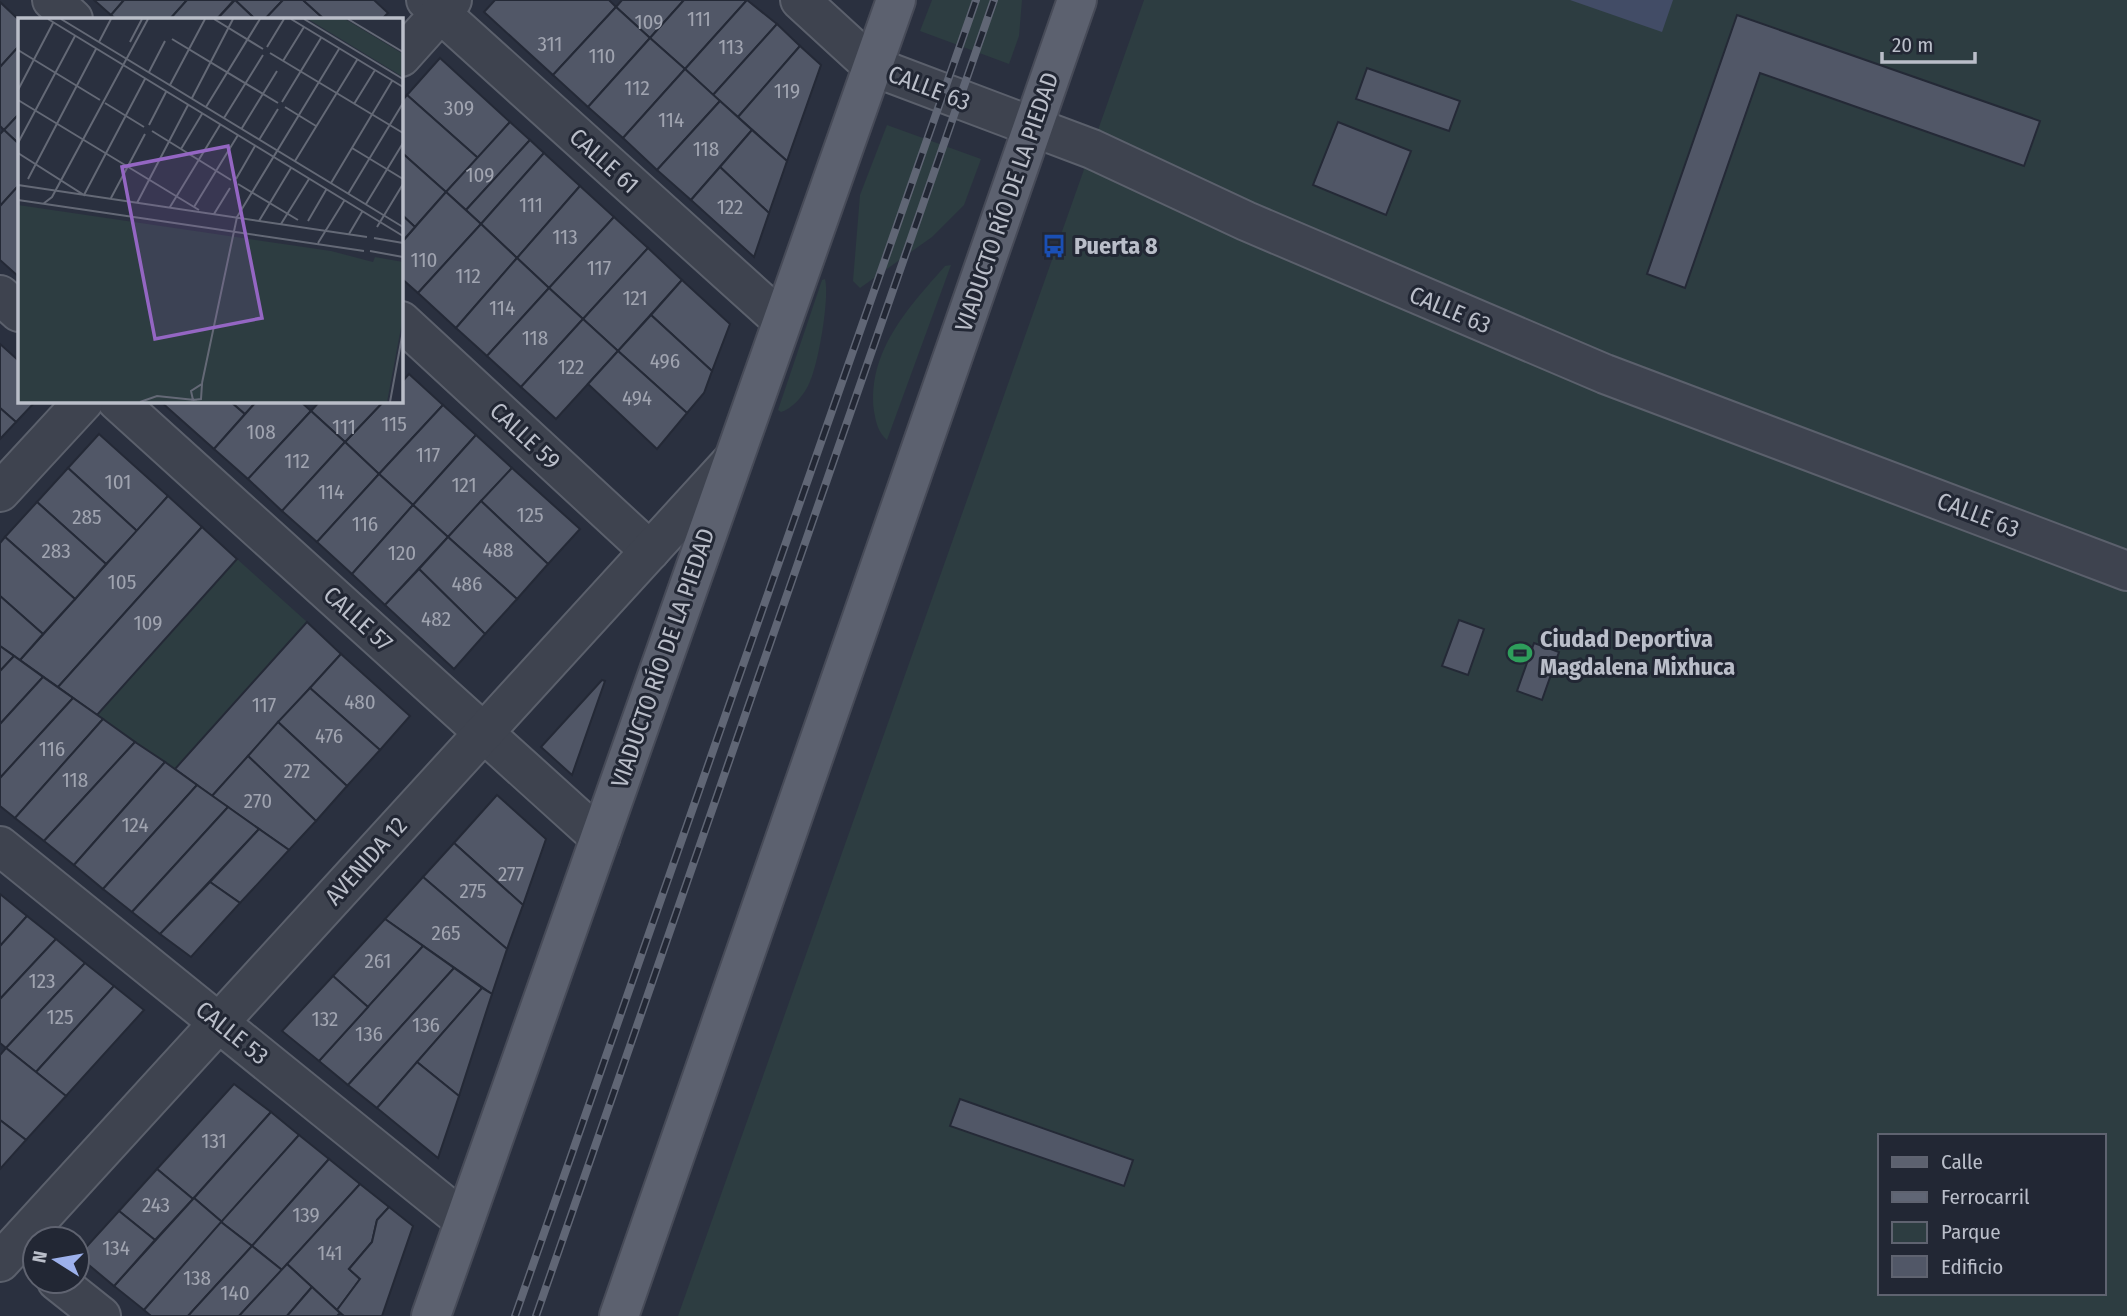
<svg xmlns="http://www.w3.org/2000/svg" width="2127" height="1316" viewBox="0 0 2127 1316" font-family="'Fira Sans Condensed',sans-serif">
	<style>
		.green { fill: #2d3d41; fill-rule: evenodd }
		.water { fill: #424c66 }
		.building { fill: #515767; stroke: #242936; stroke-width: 2 }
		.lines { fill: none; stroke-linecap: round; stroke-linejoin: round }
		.minor-casing { stroke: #5b606c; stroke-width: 42 }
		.major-casing { stroke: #474b58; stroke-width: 42 }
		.minor { stroke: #3e434f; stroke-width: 38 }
		.major { stroke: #5c616f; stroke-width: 38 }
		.rail-casing { stroke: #606675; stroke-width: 8 }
		.rail { stroke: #222734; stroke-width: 5; stroke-dasharray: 16; stroke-linecap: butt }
		.labels { text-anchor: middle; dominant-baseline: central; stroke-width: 6; stroke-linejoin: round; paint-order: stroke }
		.number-label { font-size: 21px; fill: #a0a4b0 }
		.street-label { font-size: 24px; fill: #babec9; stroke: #222734 }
		.poi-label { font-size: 24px; font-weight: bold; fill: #babec9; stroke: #222734; text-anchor: start }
		.inset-road { fill: none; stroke: #646976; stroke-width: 2 }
		.view { fill: #9466c3; fill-opacity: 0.15; stroke: #9466c3; stroke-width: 3.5 }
		.inset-edge { fill: none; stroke: #babec9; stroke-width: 3.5 }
	</style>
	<rect width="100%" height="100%" fill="#2a303f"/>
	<g class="green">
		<path d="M932,0H1022L1019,36L1009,64L920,31Z"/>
		<path d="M1144,0H2127V1316H678ZM1880,1136H2104V1293H1880Z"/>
		<path d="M887,125L981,159L964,205L932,237L860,288L853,281L860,195Z"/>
		<path d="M951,265L887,440C878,432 876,423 874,411C867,352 908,308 945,266Z"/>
		<path d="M825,279C830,297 818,369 808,386C803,396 792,409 781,412L778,410L822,280Z"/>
		<path d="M237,559L307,622L175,769L97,715Z"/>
	</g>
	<path class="water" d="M1570,0H1673L1662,32Z"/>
	<g class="building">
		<path d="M94,0H124L111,15Z"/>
		<path d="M124,0H187L170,19H116L111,15Z"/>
		<path d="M187,0H234L217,19H170Z"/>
		<path d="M235,0H283L265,19H255Z"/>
		<path d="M235,0L255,19H217Z"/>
		<path d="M283,0H303L324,19H265Z"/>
		<path d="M303,0H374L388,13L382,19H324Z"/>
		<path d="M495,0H609L616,7L553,75L484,12Z"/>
		<path d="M622,0H684L650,38L616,7Z"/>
		<path d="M684,0H747L685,69L650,38Z"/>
		<path d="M747,0L777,24L713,95L685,69Z"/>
		<path d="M0,2L19,20V46L0,67Z"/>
		<path d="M616,7L650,38L588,107L553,75Z"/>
		<path d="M1737,15L2040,121L2024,166L1760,73L1685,288L1647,274Z"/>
		<path d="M777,24L800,46L738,117L713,95Z"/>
		<path d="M650,38L685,69L623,138L588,107Z"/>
		<path d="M19,46V114L4,130L0,126V67Z"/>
		<path d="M800,46L821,65L787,161L738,117Z"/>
		<path d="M440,58L510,122L478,158L407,95Z"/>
		<path d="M1367,68L1460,101L1449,131L1356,99Z"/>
		<path d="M685,69L720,101L657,170L623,138Z"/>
		<path d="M407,95L478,158L446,192L401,152V102Z"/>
		<path d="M720,101L752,130L691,200L657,170Z"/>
		<path d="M19,114V144L4,130Z"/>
		<path d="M510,122L530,140L466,210L446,192Z"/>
		<path d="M1338,122L1411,151L1386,215L1313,185Z"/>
		<path d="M4,130L19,144V185L0,206V134Z"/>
		<path d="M752,130L787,161L769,213L720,167Z"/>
		<path d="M530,140L544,153L481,224L466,210Z"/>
		<path d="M401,152L446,192L415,227L401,214Z"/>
		<path d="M544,153L580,186L517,258L481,224Z"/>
		<path d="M720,167L769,213L754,257L691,200Z"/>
		<path d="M19,185V277L0,260V206Z"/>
		<path d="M580,186L614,217L549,288L517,258Z"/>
		<path d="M446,192L481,224L418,293L401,278V243Z"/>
		<path d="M401,214L415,227L401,243Z"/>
		<path d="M614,217L648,248L583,319L549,288Z"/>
		<path d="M481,224L517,258L456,328L418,293Z"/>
		<path d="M648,248L682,280L618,351L583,319Z"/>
		<path d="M517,258L549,288L487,356L456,328Z"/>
		<path d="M682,280L730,324L712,371L651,315Z"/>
		<path d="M549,288L583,319L521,387L487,356Z"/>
		<path d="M651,315L712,371L704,393L687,413L618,351Z"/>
		<path d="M583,319L618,351L556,419L521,387Z"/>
		<path d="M0,344L19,361V401H36L16,422L0,408Z"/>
		<path d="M618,351L687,413L657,449L588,384Z"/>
		<path d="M409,374L443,405L379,474L345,442L384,401H401V383Z"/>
		<path d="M160,401H230L245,414L214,449Z"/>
		<path d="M230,401H257L245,414Z"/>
		<path d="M257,401H300L311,411L248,479L214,449Z"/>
		<path d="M320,401H384L345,442L311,411Z"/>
		<path d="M443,405L476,435L413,505L379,474Z"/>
		<path d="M0,408L16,422L0,439Z"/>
		<path d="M311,411L345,442L282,511L248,479Z"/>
		<path d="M99,434L168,496L137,531L68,468Z"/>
		<path d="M476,435L512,468L448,537L413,505Z"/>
		<path d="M345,442L379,474L317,542L282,511Z"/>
		<path d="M68,468L137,531L106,564L37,502Z"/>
		<path d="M512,468L580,529L548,564L481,501Z"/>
		<path d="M379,474L413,505L352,574L317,542Z"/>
		<path d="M168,496L202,527L58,687L20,660Z"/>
		<path d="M481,501L548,564L517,599L448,537Z"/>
		<path d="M37,502L106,564L75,599L5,537Z"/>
		<path d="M413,505L448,537L385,605L352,574Z"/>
		<path d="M202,527L237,559L97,715L58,687Z"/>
		<path d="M5,537L75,599L43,634L0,596V543Z"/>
		<path d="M448,537L517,599L485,634L419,569Z"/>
		<path d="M419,569L485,634L454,669L385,605Z"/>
		<path d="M0,596L43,634L20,660L0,646Z"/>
		<path d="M1459,620L1484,629L1468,675L1442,666Z"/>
		<path d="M307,622L341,654L212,796L175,769Z"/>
		<path d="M1534,643L1559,652L1542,700L1517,691Z"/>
		<path d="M0,646L14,656L0,671Z"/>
		<path d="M341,654L410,716L380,750L310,688Z"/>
		<path d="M14,656L43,677L0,724V671Z"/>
		<path d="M43,677L73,698L0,778V724Z"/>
		<path d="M602,680L605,681L572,775L541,747Z"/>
		<path d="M310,688L380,750L347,786L278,722Z"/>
		<path d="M73,698L103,719L15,818L0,806V778Z"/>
		<path d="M103,719L135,742L44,841L15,818Z"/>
		<path d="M278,722L347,786L316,821L248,756Z"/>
		<path d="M135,742L165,762L74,865L44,841Z"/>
		<path d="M248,756L316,821L289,850L212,796Z"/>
		<path d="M165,762L197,785L103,889L74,865Z"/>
		<path d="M197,785L228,807L132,912L103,889Z"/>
		<path d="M497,795L546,839L523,905L454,843Z"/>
		<path d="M228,807L259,829L160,934L132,912Z"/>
		<path d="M259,829L289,850L240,903L210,882Z"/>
		<path d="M454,843L523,905L507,949L423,877Z"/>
		<path d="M423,877L507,949L492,994L385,919Z"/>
		<path d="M210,882L240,903L191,957L160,934Z"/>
		<path d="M0,894L27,916L0,946Z"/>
		<path d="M27,916L56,939L0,999V946Z"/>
		<path d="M385,919L423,946L368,1007L333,976Z"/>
		<path d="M56,939L85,963L6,1048L0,1043V999Z"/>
		<path d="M423,946L454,968L348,1085L319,1061Z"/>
		<path d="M85,963L114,986L36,1072L6,1048Z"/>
		<path d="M454,968L482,988L377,1108L348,1085Z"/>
		<path d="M333,976L368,1007L319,1061L282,1031Z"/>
		<path d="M114,986L144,1010L66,1096L36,1072Z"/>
		<path d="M482,988L492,994L459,1096L417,1062Z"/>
		<path d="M6,1048L66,1096L26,1140L0,1120V1055Z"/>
		<path d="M417,1062L459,1096L438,1158L377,1108Z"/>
		<path d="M234,1084L271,1112L193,1199L157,1169Z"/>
		<path d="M960,1099L1133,1160L1124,1186L950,1126Z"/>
		<path d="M271,1112L299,1135L222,1222L194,1198Z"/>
		<path d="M0,1120L26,1140L0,1169Z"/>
		<path d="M299,1135L329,1159L252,1246L221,1222Z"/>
		<path d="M329,1159L360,1184L282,1270L252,1246Z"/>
		<path d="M157,1169L193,1199L155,1240L119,1211Z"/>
		<path d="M360,1184L389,1207L377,1220L372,1242L349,1269L360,1279L337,1310L287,1264Z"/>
		<path d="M194,1198L222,1222L144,1310L114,1286Z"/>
		<path d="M389,1207L413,1226L382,1316H344L337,1310L360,1279L349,1269L372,1242L377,1220Z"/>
		<path d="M119,1211L155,1240L114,1286L78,1256Z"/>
		<path d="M221,1222L252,1246L188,1316H151L144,1310Z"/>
		<path d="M252,1246L282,1270L239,1316H188Z"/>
		<path d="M287,1264L312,1287L287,1316H239Z"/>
		<path d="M312,1287L340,1313L337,1316H287Z"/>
	</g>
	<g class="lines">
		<g class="minor-casing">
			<g id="minor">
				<path d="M52,0L73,19"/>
				<path d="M426,0L782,321"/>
				<path d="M800,0L872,66L1092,149L1246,221L1605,374L2127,571"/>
				<path d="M401,57L452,0"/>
				<path d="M0,295L19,312"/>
				<path d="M401,321L650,551"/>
				<path d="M117,401L600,838"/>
				<path d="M0,492L84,401"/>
				<path d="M0,846L464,1221"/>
				<path d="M0,1262L733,460"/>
				<path d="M57,1281L101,1316"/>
			</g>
		</g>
		<g class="major-casing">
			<g id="major">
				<path d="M431,1316L896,0"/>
				<path d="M619,1316L1077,0"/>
			</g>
		</g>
		<use href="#minor" class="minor"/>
		<use href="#major" class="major"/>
		<g class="rail-casing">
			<g id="rail">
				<path d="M515,1316L976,0"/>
				<path d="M536,1316L994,0"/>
			</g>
		</g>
		<use href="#rail" class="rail"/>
	</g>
	<defs>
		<g id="bus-bare" transform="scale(1.89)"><path d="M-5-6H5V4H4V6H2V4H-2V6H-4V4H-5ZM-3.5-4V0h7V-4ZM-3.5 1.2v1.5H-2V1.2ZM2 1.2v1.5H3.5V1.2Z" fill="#1a4fb4" stroke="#222734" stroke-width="2.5" paint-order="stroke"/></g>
		<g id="stadium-bare" transform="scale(1.89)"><path d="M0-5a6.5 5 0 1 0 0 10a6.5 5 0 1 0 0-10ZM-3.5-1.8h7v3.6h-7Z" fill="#2e9e5b" stroke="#222734" stroke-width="2.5" paint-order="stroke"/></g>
	</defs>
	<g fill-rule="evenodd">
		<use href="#bus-bare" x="1054" y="246"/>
		<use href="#stadium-bare" x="1520" y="653"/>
	</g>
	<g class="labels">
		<g class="number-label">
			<text x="699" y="19">111</text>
			<text x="649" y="22">109</text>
			<text x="550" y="44">311</text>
			<text x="731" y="47">113</text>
			<text x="602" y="56">110</text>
			<text x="637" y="88">112</text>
			<text x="787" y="91">119</text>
			<text x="459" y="108">309</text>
			<text x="671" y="120">114</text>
			<text x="706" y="149">118</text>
			<text x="480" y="175">109</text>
			<text x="531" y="205">111</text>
			<text x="730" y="207">122</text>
			<text x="565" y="237">113</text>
			<text x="424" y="260">110</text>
			<text x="599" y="268">117</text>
			<text x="468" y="276">112</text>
			<text x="635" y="298">121</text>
			<text x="502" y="308">114</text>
			<text x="535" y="338">118</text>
			<text x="665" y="361">496</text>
			<text x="571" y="367">122</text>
			<text x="637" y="398">494</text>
			<text x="394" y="424">115</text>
			<text x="344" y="427">111</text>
			<text x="261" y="432">108</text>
			<text x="428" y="455">117</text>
			<text x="297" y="461">112</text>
			<text x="118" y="482">101</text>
			<text x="464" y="485">121</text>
			<text x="331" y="492">114</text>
			<text x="530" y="515">125</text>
			<text x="87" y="517">285</text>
			<text x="365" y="524">116</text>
			<text x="498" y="550">488</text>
			<text x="56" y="551">283</text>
			<text x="402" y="553">120</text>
			<text x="122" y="582">105</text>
			<text x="467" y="584">486</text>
			<text x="436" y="619">482</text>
			<text x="148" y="623">109</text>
			<text x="360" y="702">480</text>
			<text x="264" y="705">117</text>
			<text x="329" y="736">476</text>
			<text x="52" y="749">116</text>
			<text x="297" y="771">272</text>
			<text x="75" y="780">118</text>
			<text x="258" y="801">270</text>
			<text x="135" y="825">124</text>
			<text x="511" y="874">277</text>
			<text x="473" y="891">275</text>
			<text x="446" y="933">265</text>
			<text x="378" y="961">261</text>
			<text x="42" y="981">123</text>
			<text x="60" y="1017">125</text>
			<text x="325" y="1019">132</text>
			<text x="426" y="1025">136</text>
			<text x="369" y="1034">136</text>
			<text x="214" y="1141">131</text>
			<text x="156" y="1205">243</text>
			<text x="306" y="1215">139</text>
			<text x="116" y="1248">134</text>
			<text x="330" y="1253">141</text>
			<text x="197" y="1278">138</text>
			<text x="235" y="1293">140</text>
		</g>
		<g class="street-label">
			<text transform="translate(929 88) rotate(21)">CALLE 63</text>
			<text transform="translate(604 161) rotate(42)">CALLE 61</text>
			<text transform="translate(1007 202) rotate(-71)">VIADUCTO RÍO DE LA PIEDAD</text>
			<text transform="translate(1450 310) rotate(23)">CALLE 63</text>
			<text transform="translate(525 436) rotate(43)">CALLE 59</text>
			<text transform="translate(1978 515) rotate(21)">CALLE 63</text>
			<text transform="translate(358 619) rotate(42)">CALLE 57</text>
			<text transform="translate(663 658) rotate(-71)">VIADUCTO RÍO DE LA PIEDAD</text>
			<text transform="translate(366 861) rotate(-48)">AVENIDA 12</text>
			<text transform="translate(232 1033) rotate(39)">CALLE 53</text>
		</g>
		<g class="poi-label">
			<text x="1074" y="246">Puerta 8</text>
			<text x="1540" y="639">Ciudad Deportiva<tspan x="1540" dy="28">Magdalena Mixhuca</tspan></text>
		</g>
	</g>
	<g transform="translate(18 18)">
		<rect width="385" height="385" fill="#2a303f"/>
		<path d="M290,1H327L385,36V59ZM0,187L313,233L355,244L357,239L385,244V299L369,384H0Z" fill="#2d3d41"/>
		<path class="inset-road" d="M30,1L385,218M43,1L385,209M196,1L245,31M273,1L385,69M286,1L385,61M330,1L385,34M154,21L260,85M81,24L93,1M112,24L124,1M249,29L266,1M0,32L82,82M252,35L385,115M265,43L286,9M131,54L147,23M152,67L187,1M0,72L35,5M174,80L215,1M0,82L181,192M264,84L303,20M87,85L126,109M336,86L357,52M188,89L242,1M267,89L298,108M206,100L245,37M131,107L148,74M224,110L259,53M134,113L213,162M241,122L260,91M0,125L57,18M334,130L385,161M163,131L184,96M0,135L66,177L127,61M277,143L339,42M10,161L78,31M218,161L237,128M313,165L374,63M220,166L280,202M0,167L349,219M330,176L385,85M93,180L127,116M0,182L346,233M119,185L170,87M25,186L34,179L130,1M348,186L385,125M152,189L202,107M176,189L220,117M196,196L212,170M241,203L273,150M290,203L308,172M263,206L291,161M359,209L385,166M331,216L344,194M356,220L385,225M300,225L326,183M352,233L385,239M184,365L219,199L321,31M184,366L183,381L175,382L173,373ZM122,384L139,378L177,382M372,384L385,313"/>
		<path class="view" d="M210,128L244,300L137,321L104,149Z"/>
		<rect width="385" height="385" class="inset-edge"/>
	</g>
	<rect x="1878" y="1134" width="228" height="161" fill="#222734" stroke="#5f6370" stroke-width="2"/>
	<rect x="1892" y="1157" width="35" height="10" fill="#5c616f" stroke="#5f6370" stroke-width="2"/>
	<text x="1941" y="1169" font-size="21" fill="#babec9">Calle</text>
	<rect x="1892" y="1192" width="35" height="10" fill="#606675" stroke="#5f6370" stroke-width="2"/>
	<text x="1941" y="1204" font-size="21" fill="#babec9">Ferrocarril</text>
	<rect x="1892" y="1222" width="35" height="21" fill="#2d3d41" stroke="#5f6370" stroke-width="2"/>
	<text x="1941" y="1239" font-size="21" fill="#babec9">Parque</text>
	<rect x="1892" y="1256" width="35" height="21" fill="#515767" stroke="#5f6370" stroke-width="2"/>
	<text x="1941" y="1274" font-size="21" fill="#babec9">Edificio</text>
	<g transform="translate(56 1260) rotate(281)"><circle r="33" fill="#222734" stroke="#5f6370" stroke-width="2"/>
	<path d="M0-5L12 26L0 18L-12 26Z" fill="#9db1ec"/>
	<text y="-10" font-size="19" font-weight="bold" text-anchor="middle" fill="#babec9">N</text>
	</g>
	<path d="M1882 52v10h93v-10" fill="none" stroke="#babec9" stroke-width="3.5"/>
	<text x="1892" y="52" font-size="21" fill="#babec9" stroke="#222734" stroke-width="5" paint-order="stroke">20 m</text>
</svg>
